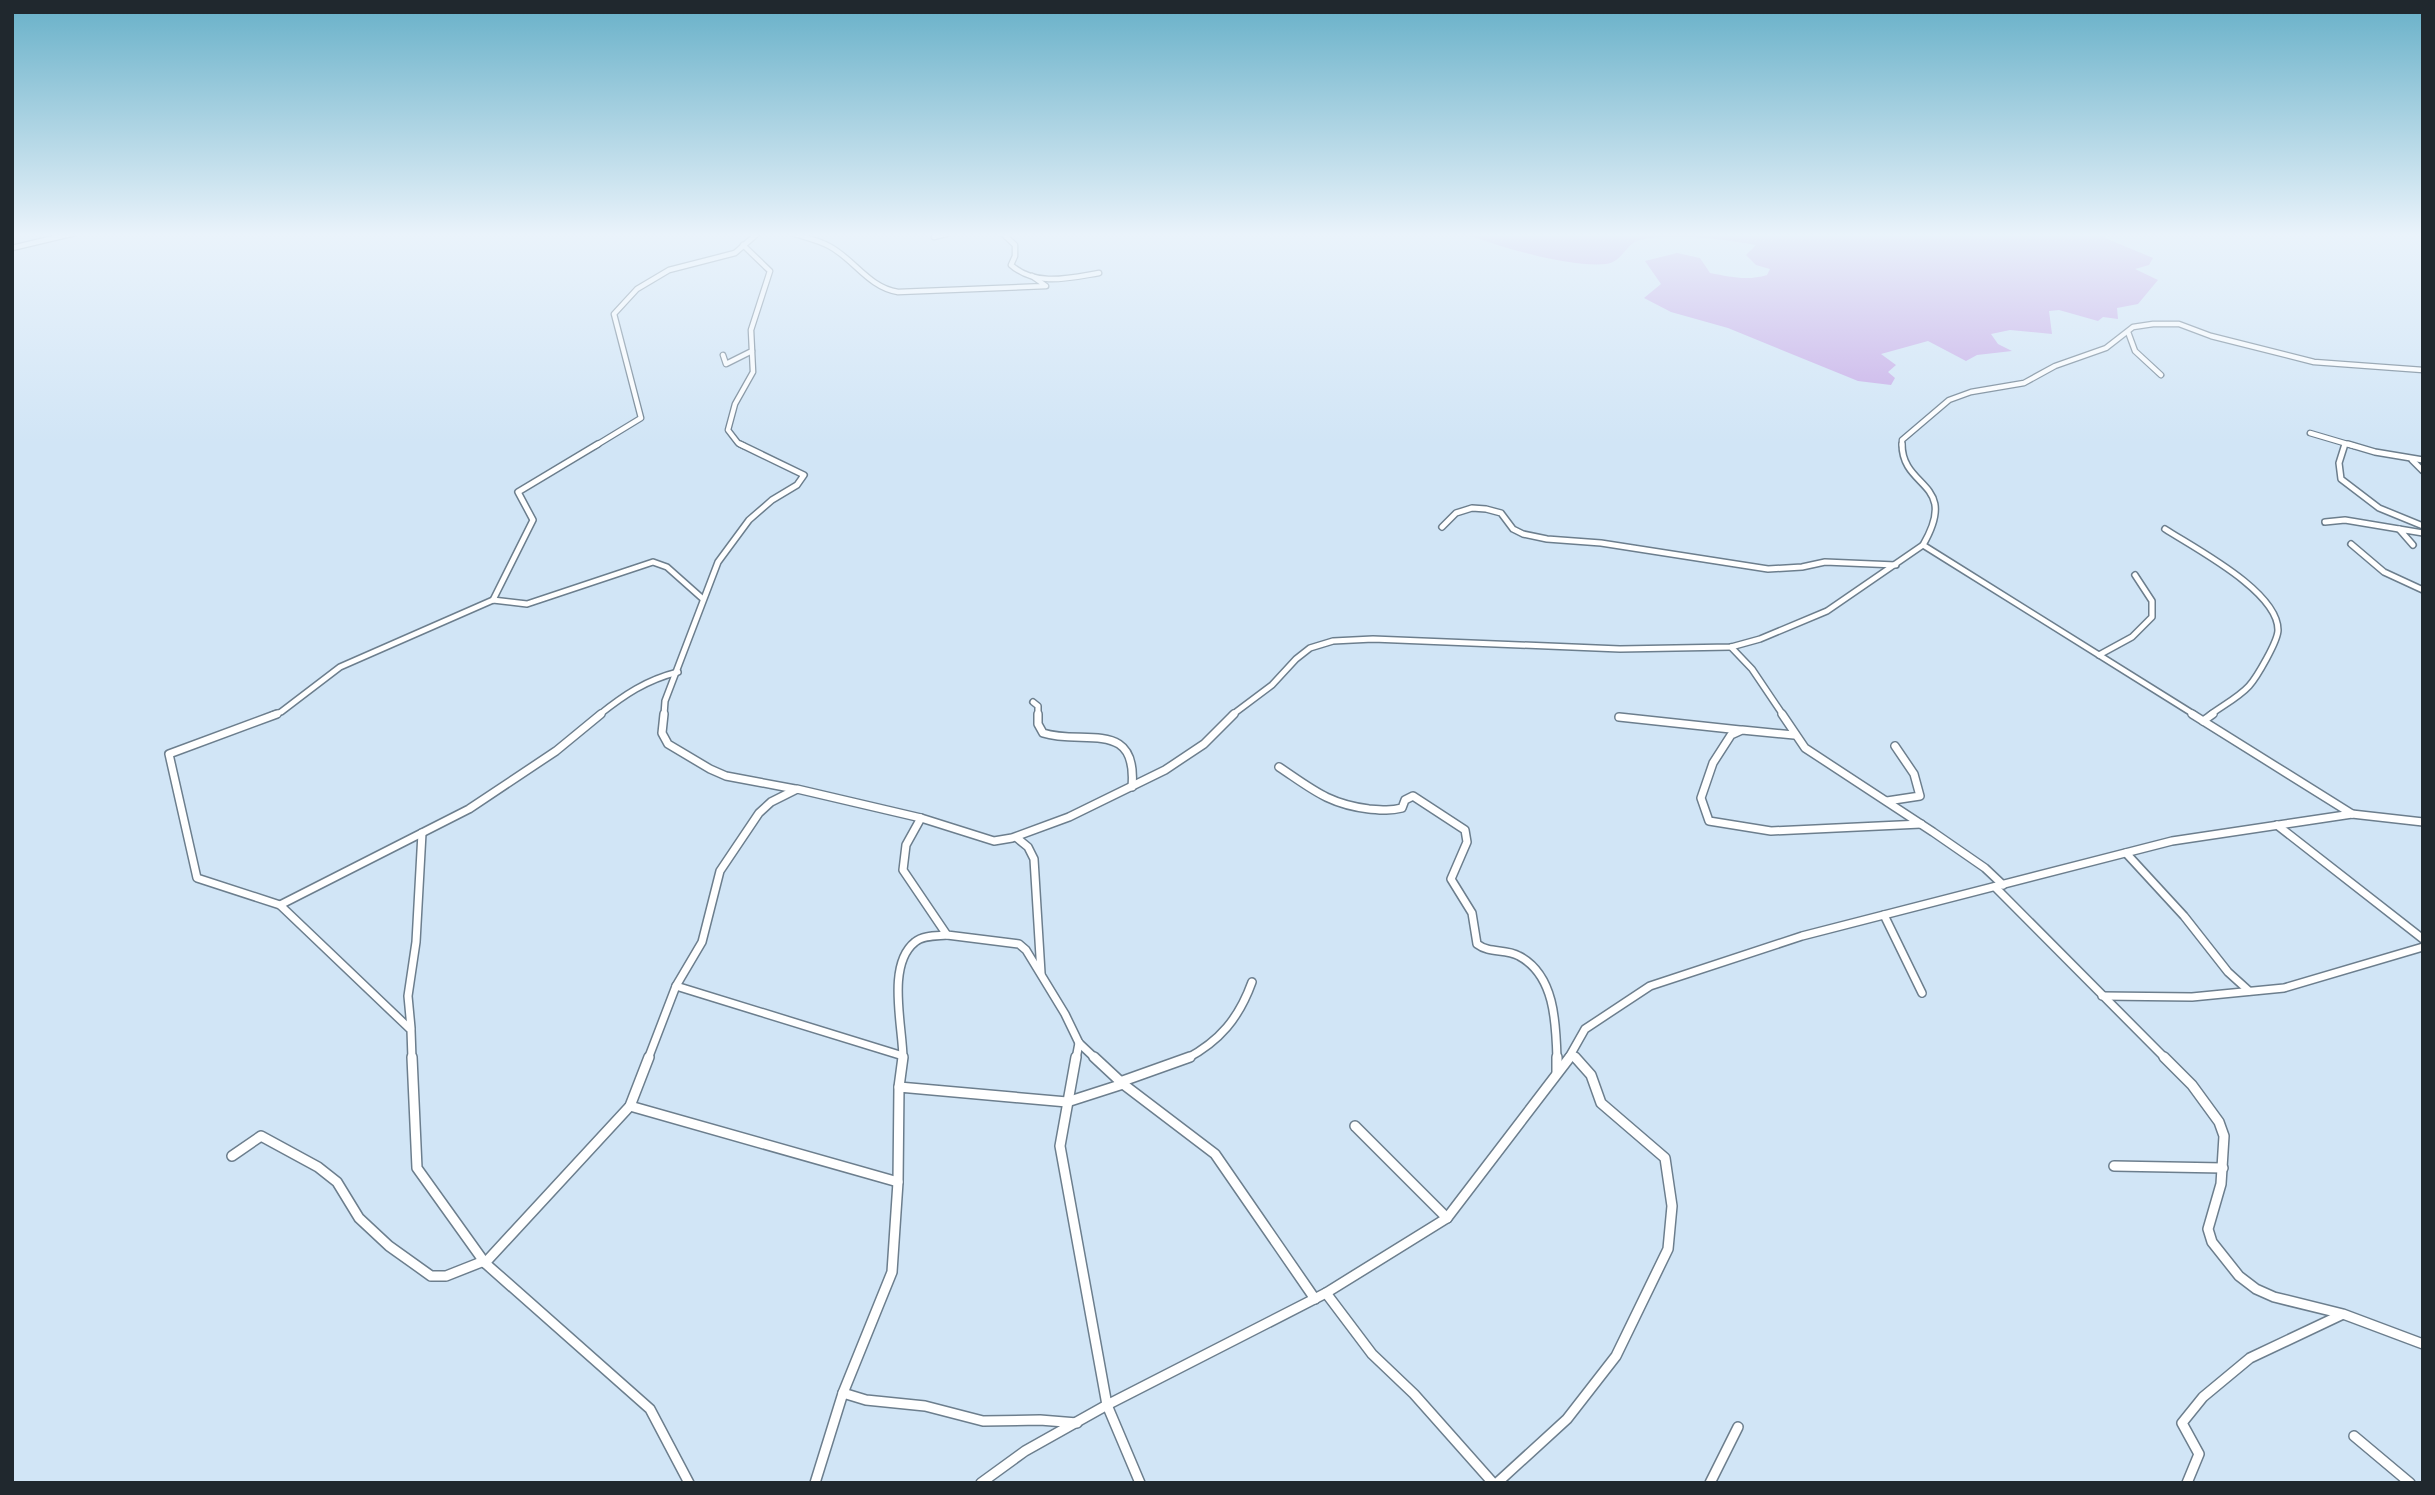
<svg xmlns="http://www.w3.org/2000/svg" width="2435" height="1495" viewBox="0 0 2435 1495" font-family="'Sofia Sans Condensed',sans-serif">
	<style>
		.green { fill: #c7abe7 }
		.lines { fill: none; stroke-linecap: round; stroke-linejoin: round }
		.minor-far3-casing { stroke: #6c7e8d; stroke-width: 7 }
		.minor-far2-casing { stroke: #6c7e8d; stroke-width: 8 }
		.minor-far1-casing { stroke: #6c7e8d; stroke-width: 10 }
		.minor-casing { stroke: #6c7e8d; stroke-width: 12 }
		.minor-far3 { stroke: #fff; stroke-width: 4.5 }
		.minor-far2 { stroke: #fff; stroke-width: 5 }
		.minor-far1 { stroke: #fff; stroke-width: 7 }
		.minor { stroke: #fff; stroke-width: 9 }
	</style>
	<rect width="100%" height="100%" fill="#d1e5f6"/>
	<path class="green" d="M1465,233H2105V238L2153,258L2149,265L2135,269L2158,280L2138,304L2117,308L2118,319L2103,317L2098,321L2059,310L2049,311L2052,334L2010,330L1991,334L1998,344L2012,351L1977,355L1966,361L1928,341L1881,354L1896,365L1888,372L1895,378L1891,385L1858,381L1728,328L1671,312L1644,298L1661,284L1645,261L1677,253L1700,258L1710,273C1731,277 1747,281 1767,275L1770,269L1756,265L1746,255L1756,245C1723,239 1672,232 1639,240C1626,244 1622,262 1606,264C1573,268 1496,247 1465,233Z"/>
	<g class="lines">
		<g class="minor-far3-casing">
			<g id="minor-far3">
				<path d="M792,233C804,237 818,240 829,246C854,259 868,287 898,292L1046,286L1032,276"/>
				<path d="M1002,233L1015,245V256L1011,265C1036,287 1069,278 1099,273"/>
				<path d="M934,237L950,233"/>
				<path d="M12,248L75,233"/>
				<path d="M2128,332L2135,351L2161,375"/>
				<path d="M723,355L726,364L752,351L751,330L770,271L743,245"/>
				<path d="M2310,433L2354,446"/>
				<path d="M595,446L641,418L614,314L637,289L669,270L735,253L758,233"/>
				<path d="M744,446L738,443L728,430L735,404L753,372L752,351"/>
				<path d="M1902,446V440L1949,400L1971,392L2024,383L2055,366L2106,348L2133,327L2153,324H2179L2211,336L2314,362L2423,370"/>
			</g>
		</g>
		<g class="minor-far2-casing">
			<g id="minor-far2">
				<path d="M1902,444C1902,490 1960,481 1923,545"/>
				<path d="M2345,444L2339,463L2341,479L2379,508L2423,526"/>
				<path d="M2348,444L2375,452L2423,460"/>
				<path d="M2412,460L2423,471"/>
				<path d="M2325,522L2345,520L2399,529"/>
				<path d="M1442,527L1456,513L1472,508L1486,509L1501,513L1513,529L1523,534L1547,539L1601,543L1768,569L1802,567L1825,562L1896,565"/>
				<path d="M2165,529C2194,548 2278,591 2278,630C2278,641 2257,677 2249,686C2239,697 2222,706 2210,715"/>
				<path d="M2351,544L2384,572L2423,590"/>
				<path d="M2413,545L2399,529L2423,533"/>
				<path d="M493,600L533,520L518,492L598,444"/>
				<path d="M1731,647L1752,669L1783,715"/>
				<path d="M2099,655L2132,637L2152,617V601L2135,575"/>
				<path d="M1033,702L1038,706V715"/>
				<path d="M272,715L281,712L340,667L493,600L527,604L653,562L667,567L703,599"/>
				<path d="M599,715C624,695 646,680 678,672"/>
				<path d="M664,715L665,701L718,562L749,520L772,500L797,485L804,475L740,444"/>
				<path d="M1232,715L1272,685L1296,659L1310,648L1333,641L1373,639L1620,649L1731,647L1760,639L1827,611L1923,545L2195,715"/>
			</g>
		</g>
		<g class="minor-far1-casing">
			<g id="minor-far1">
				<path d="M277,714L169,754L197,878L280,905L411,1030L412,1059"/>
				<path d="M664,714L662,733L668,744L710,769L726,776L795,789"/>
				<path d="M1038,714V724L1043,733C1083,746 1138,718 1132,787"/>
				<path d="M1782,714L1805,748L1933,832L1985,868L2003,885"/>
				<path d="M2192,714L2352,814"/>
				<path d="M1619,717L1740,730"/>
				<path d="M2203,721L2213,714"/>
				<path d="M1794,735L1742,730L1731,735L1713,763L1701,798L1709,821L1771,831L1921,824"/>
				<path d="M1279,767C1312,789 1328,804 1369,809C1381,810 1390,811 1402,808L1405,800L1413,796L1465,830L1467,842L1451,879L1472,913L1477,944C1490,954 1505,948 1519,956C1555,975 1556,1023 1557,1059"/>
				<path d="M1887,801L1920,796L1914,774L1895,746"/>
				<path d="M921,818L906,845L903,870L947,935L1019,944L1026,950L1065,1014L1079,1043L1096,1059"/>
				<path d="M2277,825L2423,939"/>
				<path d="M1017,838L1028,847L1034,859L1041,973"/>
				<path d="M2126,853L2184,916L2228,972L2249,991"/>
				<path d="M1995,887L2166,1059"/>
				<path d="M280,905L469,809L556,751L601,714"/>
				<path d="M1884,915L1922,993"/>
				<path d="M676,986L903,1056"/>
				<path d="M2102,996L2192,997L2284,988L2423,947"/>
				<path d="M411,1028L408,996L416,942L422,833"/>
				<path d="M1572,1054L1576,1059"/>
				<path d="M648,1059L676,986L702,942L720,871L759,813L771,802L797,789L921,818L994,841L1012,838L1069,817L1165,770L1204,744L1234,714"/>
				<path d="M903,1059C903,1027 886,965 915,942C923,935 937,936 947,935"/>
				<path d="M1076,1059L1079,1043"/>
				<path d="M1186,1059C1220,1041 1239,1018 1252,982"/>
				<path d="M1568,1059L1585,1029L1650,986L1802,936L2172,841L2352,814L2423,822"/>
			</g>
		</g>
		<g class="minor-casing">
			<g id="minor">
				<path d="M412,1057L417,1168L485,1263L650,1409L689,1483"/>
				<path d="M1076,1057L1060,1146L1107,1405L1326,1293L1447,1218L1570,1057"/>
				<path d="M1094,1057L1123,1084L1215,1154L1315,1299"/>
				<path d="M1557,1057V1072"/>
				<path d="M2164,1057L2192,1085L2219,1122L2224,1136L2221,1184L2208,1229L2212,1242L2239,1276L2256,1289L2274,1297L2343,1314L2423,1344"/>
				<path d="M1120,1082L1190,1057"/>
				<path d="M899,1087L903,1057"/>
				<path d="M630,1106L898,1182"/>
				<path d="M1355,1126L1447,1218"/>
				<path d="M232,1156L261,1136L318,1167L337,1182L359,1218L389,1246L431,1276H446L484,1261"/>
				<path d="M2114,1166L2223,1168"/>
				<path d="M485,1263L630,1106L649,1057"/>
				<path d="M1326,1293L1372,1354L1414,1394L1493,1483"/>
				<path d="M843,1393L866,1400L925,1406L983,1421L1040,1420L1077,1423"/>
				<path d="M2354,1436L2410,1483"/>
				<path d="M815,1483L843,1393L892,1272L898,1182L899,1087L1067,1102L1123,1084"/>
				<path d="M981,1483L1025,1451L1107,1405L1140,1483"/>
				<path d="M1497,1483L1567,1419L1616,1356L1668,1249L1672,1206L1665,1158L1601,1103L1591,1075L1575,1057"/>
				<path d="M1710,1483L1738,1427"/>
				<path d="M2187,1483L2199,1454L2182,1423L2203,1397L2250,1358L2341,1315"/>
			</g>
		</g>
		<use href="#minor-far3" class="minor-far3"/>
		<use href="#minor-far2" class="minor-far2"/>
		<use href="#minor-far1" class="minor-far1"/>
		<use href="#minor" class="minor"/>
	</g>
	<linearGradient id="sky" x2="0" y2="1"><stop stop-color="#67b0c8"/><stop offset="0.53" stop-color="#eaf3fb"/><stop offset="1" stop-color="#eaf3fb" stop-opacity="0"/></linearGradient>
	<rect width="2435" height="443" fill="url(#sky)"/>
	<rect width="2435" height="1495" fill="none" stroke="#20282e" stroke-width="28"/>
</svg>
